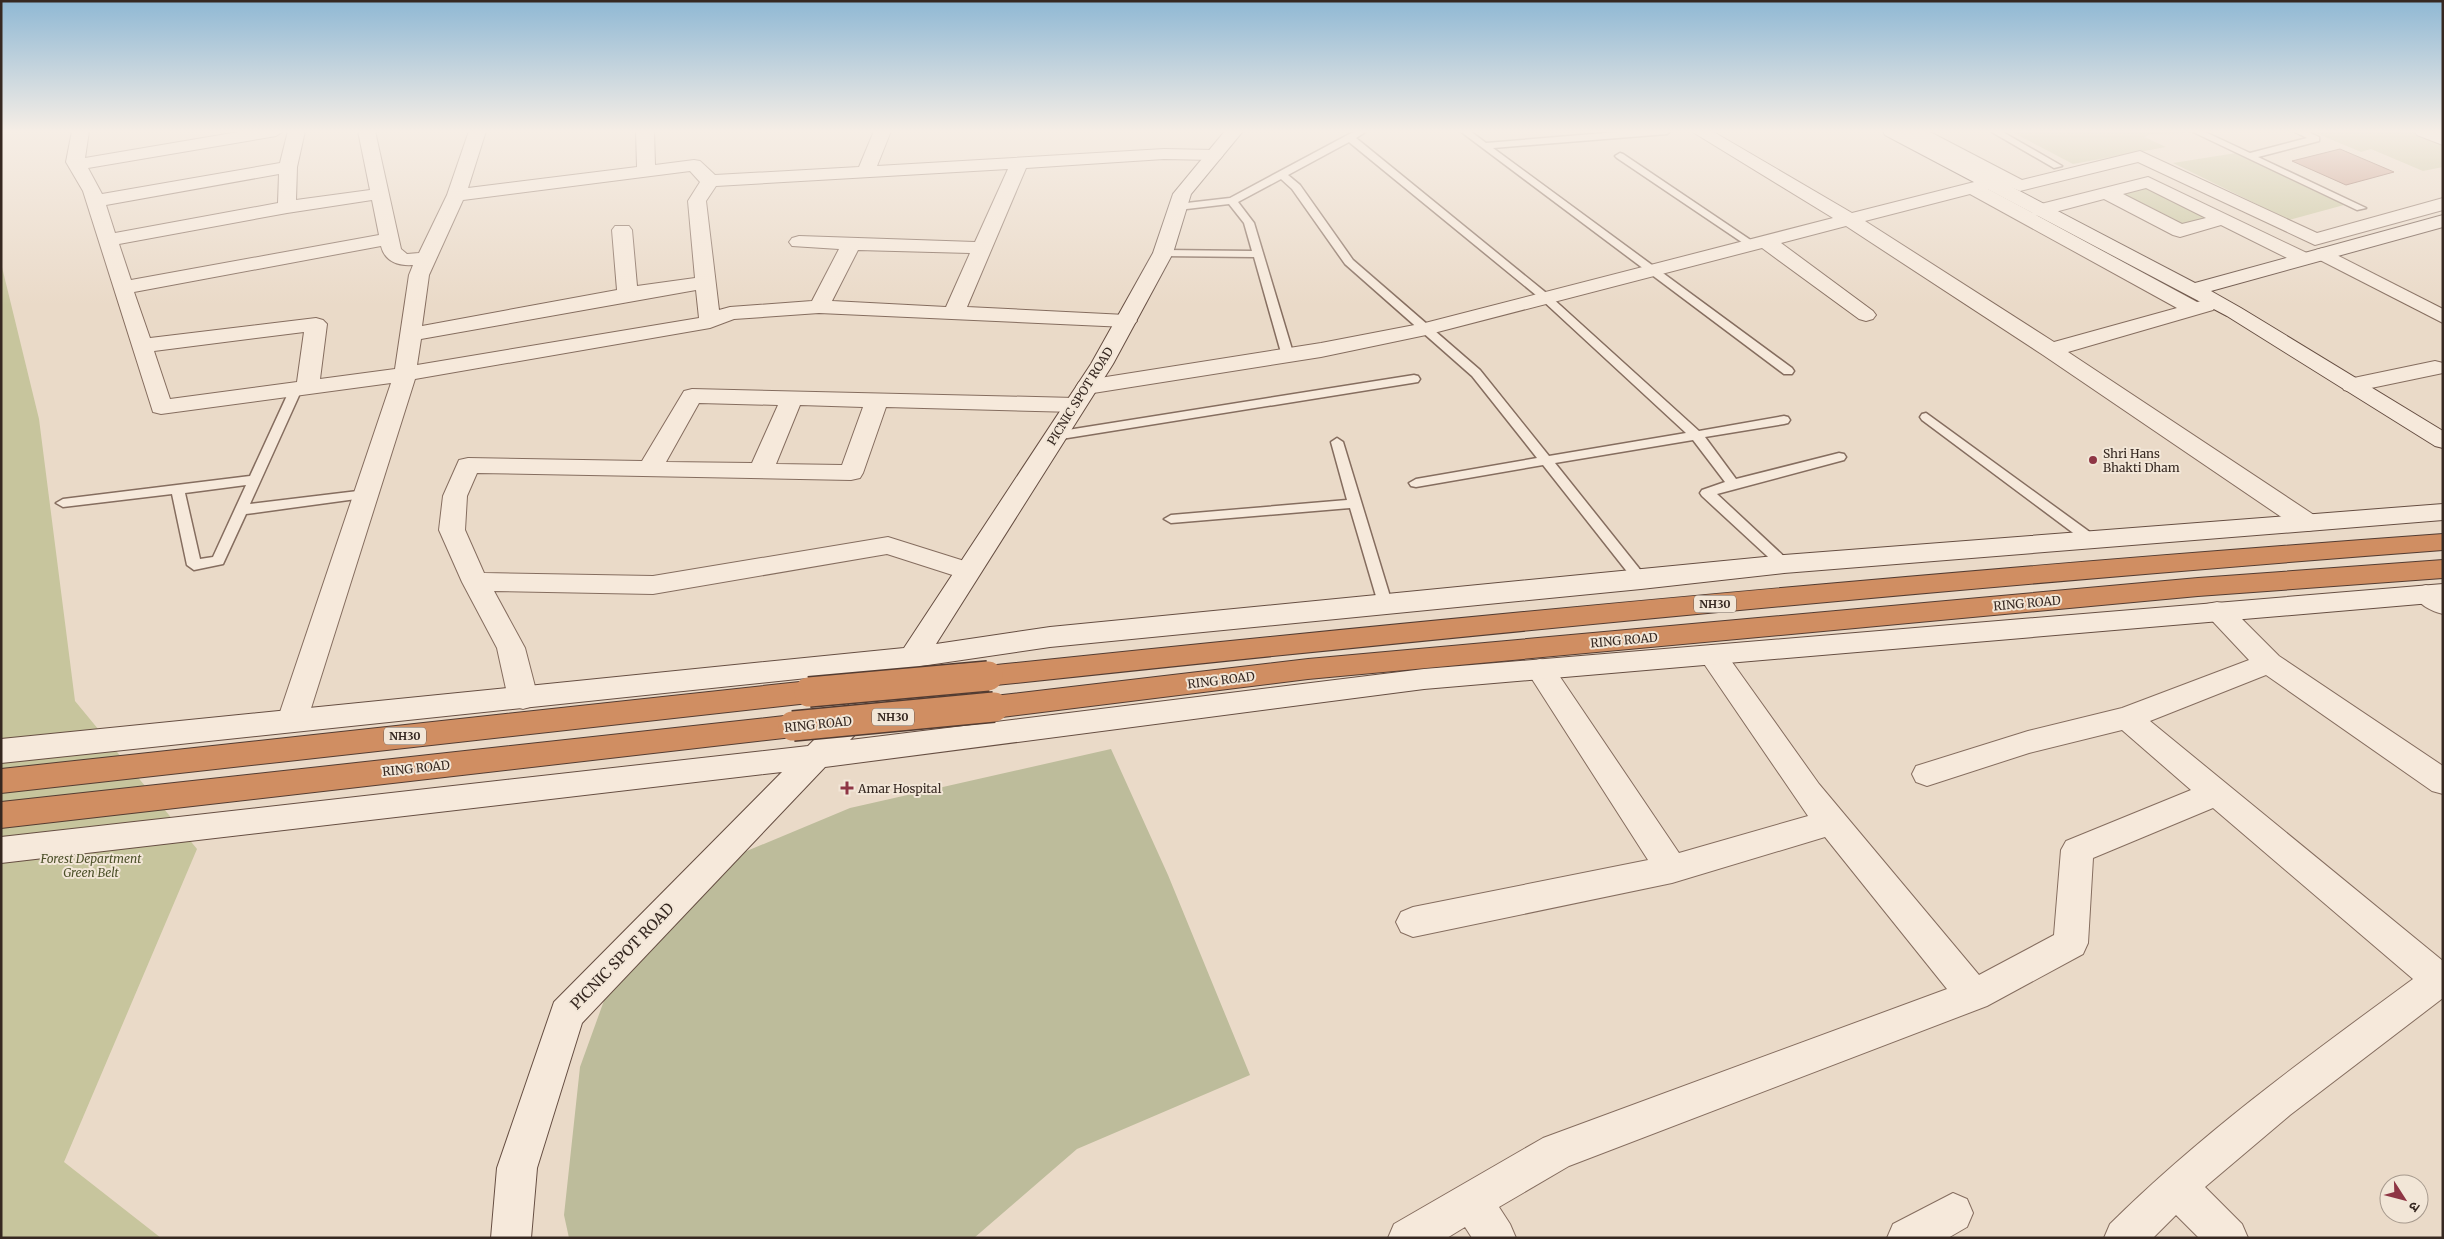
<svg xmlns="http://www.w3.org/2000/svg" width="2444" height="1239" viewBox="0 0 2444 1239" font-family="Merriweather,'Noto Sans Devanagari',serif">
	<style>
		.green { fill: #c7c59d }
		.cemetery { fill: #bdbc9b }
		.building { fill: #c49382; stroke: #815547 }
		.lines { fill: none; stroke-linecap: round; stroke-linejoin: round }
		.lane-casing { stroke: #856d5f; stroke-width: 3 }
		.street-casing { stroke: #856d5f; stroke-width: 2 }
		.secondary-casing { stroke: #664e42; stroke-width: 2 }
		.highway-casing { stroke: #533c32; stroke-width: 2 }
		.lane { fill: #f6e9db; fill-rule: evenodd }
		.street { fill: #f6e9db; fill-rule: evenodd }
		.secondary { fill: #f6e9db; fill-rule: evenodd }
		.highway { fill: #d08e62; fill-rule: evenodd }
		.highway-bridge-casing { stroke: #533c32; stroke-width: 32; stroke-linecap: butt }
		.highway-bridge { stroke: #d08e62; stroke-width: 29 }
		.poi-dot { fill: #8e3544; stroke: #f2e6d7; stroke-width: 2 }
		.labels { text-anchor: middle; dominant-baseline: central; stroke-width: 4; stroke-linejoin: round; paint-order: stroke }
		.shield { fill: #f2e6d7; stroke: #6e6158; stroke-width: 1 }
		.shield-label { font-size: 11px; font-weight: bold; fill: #362821 }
		.street-label { font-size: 12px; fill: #362821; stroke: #f2e6d7 }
		.poi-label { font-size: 12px; fill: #362821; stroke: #f2e6d7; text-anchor: start }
		.park-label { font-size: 12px; font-style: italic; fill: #4d512a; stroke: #f2e6d7 }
		.near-street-label { font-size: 15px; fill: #362821; stroke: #f2e6d7 }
	</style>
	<rect width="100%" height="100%" fill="#eadac8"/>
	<g class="green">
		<path d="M2010,131H2184L2187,133L2151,134L2144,137L2166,147L2073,164Z"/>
		<path d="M2311,131H2420L2443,141V167L2423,171L2371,149L2361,152Z"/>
		<path d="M2236,153L2344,205L2289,220L2173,163Z"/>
		<path d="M2151,186L2214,217L2180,226L2117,195Z"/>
		<path d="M1,263L39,419L75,701L197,849L64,1162L161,1238H1Z"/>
	</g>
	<path class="cemetery" d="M1111,749L1168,875L1250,1075L1077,1149L974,1238H569L564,1215L580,1067L610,984L742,853L850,808Z"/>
	<path class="building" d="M2340,149L2394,172L2346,185L2292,161Z"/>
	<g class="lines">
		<g class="lane-casing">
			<g id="lane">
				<path d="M1355,131H1367L1356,138L1550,296L1699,431L1784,416L1788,417L1790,420L1788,423L1784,424L1705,437L1736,479L1839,453L1844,454L1846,457L1844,460L1717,494L1789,561L1791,564L1789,567H1779L1702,496L1700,493L1702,490L1725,482L1693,440L1555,463L1646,577L1648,580L1641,585L1636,583L1543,465L1416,487L1411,486L1409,483L1416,479L1537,458L1472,376L1345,264L1292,189L1281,179L1238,202L1254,223L1294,356L1292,359L1288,360L1282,356L1254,257L1163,256L1158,253L1163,250L1252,251L1244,223L1229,204L1178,210L1173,207L1178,204L1230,198ZM1349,142L1542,300L1686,433L1549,456L1480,370L1353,260L1300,185L1288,175Z"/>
				<path d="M1460,131H1470L1486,143L1629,131H1671L1667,134L1493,148L1792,368L1794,371L1792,374H1784Z"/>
				<path d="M1990,131H2001L2062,166L2054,168Z"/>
				<path d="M2191,131H2203L2250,153L2307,138L2293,131H2306L2319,137V141L2258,157L2366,208L2357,210Z"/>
				<path d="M1620,153L1623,154L1758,245L1757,247H1749L1617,158L1615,156Z"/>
				<path d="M1414,375L1418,376L1420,379L1418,382L1055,440L1049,436L1055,432Z"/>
				<path d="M296,385L302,389L250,504L366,490L371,491L373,494L371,497L246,514L223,564L194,570L187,565L172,494L63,507L56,503L63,499L250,476L290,389ZM246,485L213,557L200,559L185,493Z"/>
				<path d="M1926,413L2098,538L2100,541L2098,544H2088L1922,420L1920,417L1922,414Z"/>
				<path d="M1337,438L1343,442L1392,603L1390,607H1380L1378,603L1350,508L1171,523L1164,519L1171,515L1347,500L1331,442Z"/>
			</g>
		</g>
		<g class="street-casing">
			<g id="street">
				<path d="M72,131H89L85,158L244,131H284L276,136L88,168L102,194L280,163L288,131H305L297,167L296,200L370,190L358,131H375L401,249L407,254L419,253L447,195L469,131H486L468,188L637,167L636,131H654L655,165L694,160L700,161L715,175L859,167L874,131H891L877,166L1164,149L1214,150L1220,151L1223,155L1220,159L1214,160L1164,159L1026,168L967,307L1126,315L1133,317L1137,321L1133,325L1126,327L819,313L734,319L710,328L415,379L307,721L302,729L292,732L282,729L277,721L391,383L161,414L153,412L83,191L66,162ZM1008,169L975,242L799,236L792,238L789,242L792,246L839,249L812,301L730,307L719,310L706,201L716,186ZM690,171L700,182L688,201L695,278L637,286L632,230L629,226H615L612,230L617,290L422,326L429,275L463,200ZM279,174L278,203L115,233L106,205ZM372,200L379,235L131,280L119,244L287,213ZM381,246C385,262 399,266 413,265L409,275L395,369L320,379L327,324L323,320L316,318L150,338L134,292ZM858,250L970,253L946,307L832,301ZM696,290L699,318L417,365L421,339ZM304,332L297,382L170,399L154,351Z"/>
				<path d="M1691,131H1712L1852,213L1990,178L1908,135L1906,131H1928L2022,180L2140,151L2317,233L2443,198V210L2315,245L2138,162L2020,191L1998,182L1996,187L1988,189L2033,213L2031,210L2033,206L2148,177L2311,255L2314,259L2311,263H2297L2221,225L2180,237L2173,235L2104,199L2040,216L2036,215L2197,302L2206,300L2213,302L2216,306L2213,310L2068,352L2317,517L2321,523L2317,529L2308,531L2299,529L2043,355L1846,226L1781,243L1873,311L1876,315L1873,319L1866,321L1859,319L1762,248L1426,335L1321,357L1087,394L1079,392L1076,387L1079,382L1087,380L1321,343L1425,323L1833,218ZM2146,188L2206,218L2182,224L2123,194ZM1970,194L2177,308L2054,342L1865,221Z"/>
				<path d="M2415,131H2438L2443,134V145L2417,135Z"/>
				<path d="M2323,248L2443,309V323L2316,258L2313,254L2316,250Z"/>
				<path d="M2435,361L2443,363V373L2352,392L2344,390L2341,385L2344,380Z"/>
				<path d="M692,389L1075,398L1083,400L1086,405L1083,410L1075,412L886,407L863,473L860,478L851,480L477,473L467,496L465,530L484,573L653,576L888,537L977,565L981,571L977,577L968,580L887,554L653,594L494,591L525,648L538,698L533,706L523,709L513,706L508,698L497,648L462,582L439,530L443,496L459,460L468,458L642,461L684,391ZM699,403L778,405L752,463L666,462ZM800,405L863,407L842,465L776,464Z"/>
				<path d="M2426,585L2443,592V614C2431,611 2419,605 2413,594L2416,588Z"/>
				<path d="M2217,602L2227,604L2279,656L2443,766V794L2432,791L2266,675L2150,721L2443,961V998L2290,1115L2205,1187L2242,1224L2248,1238H2199L2176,1215L2153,1238H2104L2110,1224C2203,1132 2308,1056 2413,979L2213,808L2093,858L2088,943L2083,954L1987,1006L1569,1166L1499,1207L1510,1224L1516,1238H1472L1465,1227L1447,1238H1388L1394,1224L1543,1138L1947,989L1825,837L1672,883L1413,937L1401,932L1396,922L1401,912L1413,907L1648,860L1530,676L1526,669L1530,662L1540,659L1550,662L1679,853L1808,816L1698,655L1702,648L1712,645L1722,648L1819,784L1979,975L2054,935L2061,850L2066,841L2191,790L2122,730L2029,753L1927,786L1916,782L1912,774L1916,766L2028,731L2122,708L2249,660L2203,611L2207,604Z"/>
				<path d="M1953,1193L1967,1199L1973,1213L1967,1227L1948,1238H1887L1893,1224Z"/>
			</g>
		</g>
		<g class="secondary-casing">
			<g id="secondary">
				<path d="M1225,131H1243L1191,194L1173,253L1113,364L936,644L1050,627L1784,555L2443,504V520L1784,573L1641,589L1050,647L921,666L850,740L1424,669L2443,584V602L1424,689L825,767L582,1023L537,1168L531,1238H491L497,1168L554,1002L782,772L1,863V837L808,746L883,670L1,763V739L904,648L1091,364L1153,253L1173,194Z"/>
				<path d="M1883,131H1905L2195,283L2443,215V227L2211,291L2241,308L2443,431V448L2435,446L2227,316L1885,135Z"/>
			</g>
		</g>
		<g class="highway-casing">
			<g id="highway">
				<path d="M2443,534V550C1957,587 1472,634 988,686L978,683L974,676L978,669L988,666C1472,615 1957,569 2443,534Z"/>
				<path d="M2443,560V578L2198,596L1308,679L994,718L984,715L979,707L984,699L994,696L1308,659L2198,578Z"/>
				<path d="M809,681L819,684L824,692L819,700L809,703L1,793V769Z"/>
				<path d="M793,715L804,718L808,726L804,734L793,737L1,828V802Z"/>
			</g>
		</g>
		<use href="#lane" class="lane"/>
		<use href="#street" class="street"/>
		<use href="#secondary" class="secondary"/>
		<use href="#highway" class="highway"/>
		<g class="highway-bridge-casing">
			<g id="highway-bridge">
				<path d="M809,692L988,676"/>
				<path d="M793,726L994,707"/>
			</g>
		</g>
		<use href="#highway-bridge" class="highway-bridge"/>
	</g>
	<linearGradient id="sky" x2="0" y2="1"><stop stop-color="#8fb8d4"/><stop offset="0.43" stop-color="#f6eee6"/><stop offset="1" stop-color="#f6eee6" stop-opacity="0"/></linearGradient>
	<rect width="2444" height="305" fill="url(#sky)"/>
	<g class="poi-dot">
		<circle cx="2093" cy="460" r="5"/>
		<path d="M844.5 780.5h5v5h5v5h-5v5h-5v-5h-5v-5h5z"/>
	</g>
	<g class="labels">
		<g class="shield">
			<rect x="1694" y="595.5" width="42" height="17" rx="4"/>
			<rect x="872" y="708.5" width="42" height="17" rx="4"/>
			<rect x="384" y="727.5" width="42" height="17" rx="4"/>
		</g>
		<g class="shield-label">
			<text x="1715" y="604">NH30</text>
			<text x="893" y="717">NH30</text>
			<text x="405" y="736">NH30</text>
		</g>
		<g class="street-label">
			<text transform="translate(1080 396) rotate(-58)">PICNIC SPOT ROAD</text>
			<text transform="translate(2027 603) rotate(-5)">RING ROAD</text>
			<text transform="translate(1624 640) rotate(-5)">RING ROAD</text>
			<text transform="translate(1221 680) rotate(-7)">RING ROAD</text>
			<text transform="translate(818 724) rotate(-6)">RING ROAD</text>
			<text transform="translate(416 768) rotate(-6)">RING ROAD</text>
		</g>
		<g class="poi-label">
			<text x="2103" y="453">Shri Hans<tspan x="2103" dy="14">Bhakti Dham</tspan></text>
			<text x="858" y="788">Amar Hospital</text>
		</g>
		<g class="park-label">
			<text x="91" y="858">Forest Department<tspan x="91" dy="14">Green Belt</tspan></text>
		</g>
		<g class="near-street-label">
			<text transform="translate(622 956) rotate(-46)">PICNIC SPOT ROAD</text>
		</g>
	</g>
	<rect width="2444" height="1239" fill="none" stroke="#362821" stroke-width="5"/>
	<g transform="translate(2404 1199) rotate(126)"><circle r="24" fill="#f2e6d7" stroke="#a79a8e"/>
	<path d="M0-4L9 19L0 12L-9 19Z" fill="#8e3544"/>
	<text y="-8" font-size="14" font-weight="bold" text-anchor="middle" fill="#362821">उ</text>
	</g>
</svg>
